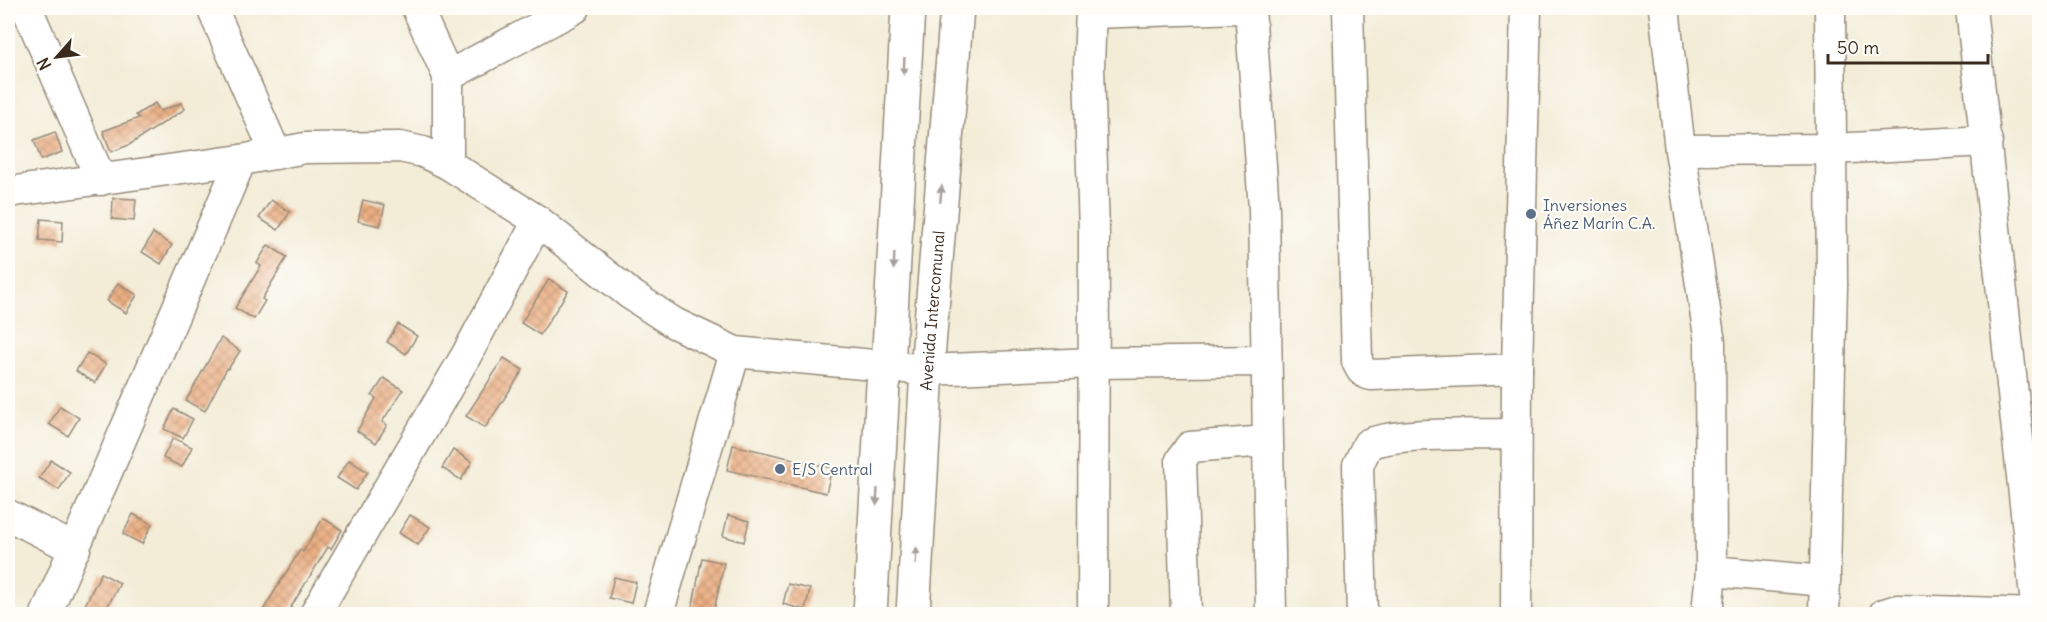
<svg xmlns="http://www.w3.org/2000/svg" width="2047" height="622" viewBox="0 0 2047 622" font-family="Delius,sans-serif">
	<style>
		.building { fill: url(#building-cross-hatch) }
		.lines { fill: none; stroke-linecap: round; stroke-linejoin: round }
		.minor-casing { stroke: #978b7a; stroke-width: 33 }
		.major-casing { stroke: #978b7a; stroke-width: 36 }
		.minor { stroke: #fff; stroke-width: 30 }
		.major { stroke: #fff; stroke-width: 33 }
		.oneway { fill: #a79f9a }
		.service-dot { fill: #5c6f8a; stroke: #fdfcf7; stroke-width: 2 }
		.labels { text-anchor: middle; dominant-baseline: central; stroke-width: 4.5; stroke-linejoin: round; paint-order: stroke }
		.service-label { font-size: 16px; fill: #4e5e75; stroke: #fdfcf7; text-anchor: start }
		.street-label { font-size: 16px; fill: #3b2a1e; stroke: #fdfcf7 }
	</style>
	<defs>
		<pattern id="building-cross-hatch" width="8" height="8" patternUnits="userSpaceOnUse" patternTransform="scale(1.5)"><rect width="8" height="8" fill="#ecaf83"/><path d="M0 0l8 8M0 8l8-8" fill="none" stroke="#c08f6b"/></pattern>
	</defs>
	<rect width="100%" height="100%" fill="#fdfcf7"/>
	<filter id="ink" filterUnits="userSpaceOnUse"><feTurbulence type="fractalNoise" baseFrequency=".0167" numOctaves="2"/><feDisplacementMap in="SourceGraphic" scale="12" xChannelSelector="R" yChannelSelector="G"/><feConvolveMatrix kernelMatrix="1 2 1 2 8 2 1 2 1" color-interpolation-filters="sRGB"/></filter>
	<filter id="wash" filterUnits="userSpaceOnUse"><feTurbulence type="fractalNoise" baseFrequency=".008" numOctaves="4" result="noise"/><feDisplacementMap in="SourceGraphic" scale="24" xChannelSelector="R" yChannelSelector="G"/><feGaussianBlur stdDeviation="1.35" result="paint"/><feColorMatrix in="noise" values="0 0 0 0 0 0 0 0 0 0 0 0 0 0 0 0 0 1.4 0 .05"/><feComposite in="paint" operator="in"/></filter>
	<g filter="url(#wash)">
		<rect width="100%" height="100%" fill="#f3ecd7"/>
		<g id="blocks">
			<g class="building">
				<path d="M155,103L160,111L181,103L185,109L129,145L111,152L103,131L139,118L136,115Z"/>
				<path d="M55,132L62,152L41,160L34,140Z"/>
				<path d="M113,198L136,199L134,221L112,219Z"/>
				<path d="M271,200L290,212L278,230L259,218Z"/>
				<path d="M363,200L385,205L380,226L358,221Z"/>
				<path d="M41,219L63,221L62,242L39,240Z"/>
				<path d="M153,233L172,245L161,264L142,252Z"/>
				<path d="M268,245L287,257L262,299L265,301L254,319L235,308L261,266L257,263Z"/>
				<path d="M549,279L568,291L540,335L521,323Z"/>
				<path d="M118,283L137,295L126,313L107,301Z"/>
				<path d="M398,324L417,336L406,354L387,342Z"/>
				<path d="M221,338L240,351L228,369L227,368L205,411L186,401Z"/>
				<path d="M87,353L106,364L95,383L76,371Z"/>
				<path d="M504,358L523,370L485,428L466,416Z"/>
				<path d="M384,378L403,390L382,422L387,425L376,443L357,431L376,398L372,396Z"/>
				<path d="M60,406L79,418L68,436L49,424Z"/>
				<path d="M174,409L193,419L183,438L164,429Z"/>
				<path d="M173,438L192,447L182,467L163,458Z"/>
				<path d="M733,445L832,468L826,493L727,470Z"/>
				<path d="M453,450L472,462L461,480L442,468Z"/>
				<path d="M51,460L70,472L59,490L39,478Z"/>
				<path d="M349,460L368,472L356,490L337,478Z"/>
				<path d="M133,514L152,524L142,544L123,534Z"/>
				<path d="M410,515L430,527L418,545L399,533Z"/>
				<path d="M728,515L749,521L744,542L723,536Z"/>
				<path d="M323,518L342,530L331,549L328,547L286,615H260L300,550L303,552Z"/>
				<path d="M702,558L724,563L717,597L713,615H691Z"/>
				<path d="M101,573L120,583L103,615H80Z"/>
				<path d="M614,577L636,582L631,603L609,598Z"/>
				<path d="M788,584L810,589L805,610L783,604Z"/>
			</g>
		</g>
	</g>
	<g filter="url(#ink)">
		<use href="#blocks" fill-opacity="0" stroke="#978b7a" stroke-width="1.5"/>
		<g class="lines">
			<g class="minor-casing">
				<g id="minor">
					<path d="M27,8L101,180"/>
					<path d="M212,8L276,154"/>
					<path d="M417,8L448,76V164"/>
					<path d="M1091,8L1089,67L1094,234L1093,614"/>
					<path d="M1250,8L1264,209L1271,614"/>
					<path d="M1348,8L1357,361C1360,369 1363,374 1372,375L1517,369"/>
					<path d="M1664,8L1680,150L1710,342L1711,571L1707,614"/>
					<path d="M1971,8L2037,614"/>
					<path d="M1091,13L1241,8"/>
					<path d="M448,76L575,8"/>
					<path d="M1680,150L1831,149L1987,141"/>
					<path d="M8,192L241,160L305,148L400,147L423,152L448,164L538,221L630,294L674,323L735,352L927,370L1093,363L1265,361"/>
					<path d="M8,515L75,549"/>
					<path d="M1711,571L1825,581"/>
					<path d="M46,614L241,160"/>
					<path d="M315,614L467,354L538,221"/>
					<path d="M658,614L735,352"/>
					<path d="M1186,614L1181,460L1190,447L1267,441"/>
					<path d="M1362,614L1358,465L1368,444C1401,431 1478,435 1516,434"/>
					<path d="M1516,614L1517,369L1526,8"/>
					<path d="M1824,614L1832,285L1830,8"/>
					<path d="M1884,614L1897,610L2040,614"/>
				</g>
			</g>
			<g class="major-casing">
				<g id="major">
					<path d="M870,614L883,385L888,367L908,8"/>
					<path id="s1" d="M913,614L927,370L957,8"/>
				</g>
			</g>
			<use href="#minor" class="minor"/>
			<use href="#major" class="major"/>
		</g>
		<defs><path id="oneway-solid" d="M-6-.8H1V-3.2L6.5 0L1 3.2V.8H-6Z" transform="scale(1.5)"/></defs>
		<g class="oneway">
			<use href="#oneway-solid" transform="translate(904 66) rotate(93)"/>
			<use href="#oneway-solid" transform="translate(941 194) rotate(-85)"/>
			<use href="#oneway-solid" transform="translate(894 261) rotate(93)"/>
			<use href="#oneway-solid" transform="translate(877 497) rotate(93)"/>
			<use href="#oneway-solid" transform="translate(916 556) rotate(-87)"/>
		</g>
	</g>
	<g class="service-dot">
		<circle cx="1531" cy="214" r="6"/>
		<circle cx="780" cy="469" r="6"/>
	</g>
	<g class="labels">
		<g class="service-label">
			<text x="1543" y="205">Inversiones<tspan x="1543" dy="18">Áñez Marín C.A.</tspan></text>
			<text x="792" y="469">E/S Central</text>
		</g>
		<g class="street-label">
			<text stroke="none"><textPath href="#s1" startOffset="304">Avenida Intercomunal</textPath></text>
		</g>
	</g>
	<rect width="2047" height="622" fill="none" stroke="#fdfcf7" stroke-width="30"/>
	<g transform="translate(57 57) rotate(242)" stroke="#fdfcf7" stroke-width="4.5" paint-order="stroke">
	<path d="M0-4.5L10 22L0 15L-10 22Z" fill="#3b2a1e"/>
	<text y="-9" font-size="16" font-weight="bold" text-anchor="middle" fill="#3b2a1e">N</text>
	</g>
	<path d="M1828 54v9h160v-9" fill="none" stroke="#3b2a1e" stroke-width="3"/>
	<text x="1837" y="54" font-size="18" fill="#3b2a1e" stroke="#fdfcf7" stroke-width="4.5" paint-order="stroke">50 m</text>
</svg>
